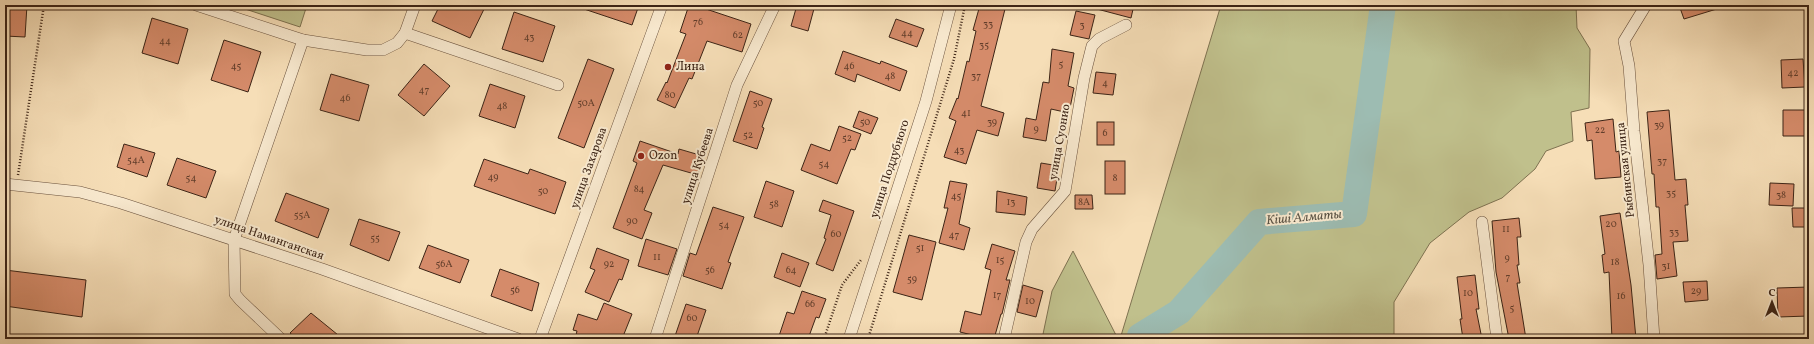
<svg xmlns="http://www.w3.org/2000/svg" width="1814" height="344" viewBox="0 0 1814 344" font-family="Vollkorn,serif">
	<style>
		.green { fill: #c0c08c; stroke: #7e7251 }
		.lines { fill: none; stroke-linecap: round; stroke-linejoin: round }
		.river { stroke: #9dbcb2; stroke-width: 26 }
		.building { fill: #d58b6a; stroke: #3c2416 }
		.street-casing { stroke: #6a523e; stroke-width: 12 }
		.path { stroke: #3c2416; stroke-width: 2.5; stroke-dasharray: 1 2; stroke-linecap: butt }
		.street { stroke: #f9ead0; stroke-width: 11 }
		.poi-dot { fill: #8f2418; stroke: #f9ead0; stroke-width: 1.5 }
		.labels { text-anchor: middle; dominant-baseline: central; stroke-width: 4; stroke-linejoin: round; paint-order: stroke }
		.number-label { font-size: 10px; fill: #623e2b }
		.poi-label { font-size: 12px; fill: #3c2416; stroke: #f9ead0; text-anchor: start }
		.street-label { font-size: 12px; fill: #3c2416; stroke: #f9ead0 }
		.water-label { font-size: 13px; font-style: italic; fill: #595245; stroke: #f9ead0 }
	</style>
	<rect width="100%" height="100%" fill="#f6deb7"/>
	<filter id="stains"><feTurbulence type="fractalNoise" baseFrequency=".005" numOctaves="4"/><feColorMatrix values="0 0 0 0 .2 0 0 0 0 .09 0 0 0 0 .02 0 0 0 .5 -.17"/></filter>
	<radialGradient id="worn" r=".72"><stop offset=".6" stop-color="#630" stop-opacity="0"/><stop offset="1" stop-color="#630" stop-opacity=".3"/></radialGradient>
	<g class="green">
		<path d="M233,5H307L300,27Z"/>
		<path d="M1221,5H1576L1577,28L1590,49L1589,108L1571,112L1573,141L1546,151L1535,169L1502,198L1469,212L1430,243L1394,302V339H1120Z"/>
		<path d="M1073,251L1118,339H1042L1052,291Z"/>
	</g>
	<g class="lines">
		<path class="river" d="M1140,339V336L1179,312L1259,222L1354,214L1383,5"/>
	</g>
	<g class="building">
		<path d="M5,5H27L25,37L5,36Z"/>
		<path d="M440,5H486L470,38L432,21Z"/>
		<path d="M578,5H639L632,25L578,7Z"/>
		<path d="M689,5H694L751,24L742,52L707,41L692,79L689,78L675,108L657,100L666,82L667,83L686,34L680,32Z"/>
		<path d="M797,5H815L808,31L791,26Z"/>
		<path d="M980,5H1006L981,106L1004,113L998,136L977,130L966,164L944,157L956,121L949,118L957,98L958,99L967,61L969,62L976,31L973,30Z"/>
		<path d="M1097,5H1134L1131,18L1097,9Z"/>
		<path d="M1679,5H1719L1720,8L1684,19Z"/>
		<path d="M1076,11L1095,15L1089,39L1070,35Z"/>
		<path d="M514,12L555,26L543,62L502,49Z"/>
		<path d="M152,18L188,29L178,64L142,53Z"/>
		<path d="M896,19L924,29L917,47L889,37Z"/>
		<path d="M224,40L261,52L248,92L211,80Z"/>
		<path d="M1052,49L1074,53L1068,86L1074,88L1069,113L1051,109L1046,141L1023,137L1026,118L1036,120L1043,82L1049,83Z"/>
		<path d="M843,51L880,64L881,61L907,71L900,91L857,74L855,82L835,74Z"/>
		<path d="M588,59L614,69L584,148L558,138Z"/>
		<path d="M1803,59L1805,87L1782,88L1781,60Z"/>
		<path d="M424,64L450,86L424,116L398,95Z"/>
		<path d="M1096,72L1116,74L1113,95L1093,93Z"/>
		<path d="M331,74L369,85L359,121L320,110Z"/>
		<path d="M490,84L525,96L515,128L479,116Z"/>
		<path d="M750,91L772,99L762,127L764,128L757,149L733,141Z"/>
		<path d="M1669,110L1675,180L1686,179L1688,205H1685L1688,241L1673,242L1677,276L1657,279L1655,255L1662,254L1659,207H1656L1654,174H1652L1647,112Z"/>
		<path d="M1783,110H1806L1807,136H1783Z"/>
		<path d="M859,111L878,118L871,134L853,127Z"/>
		<path d="M1613,119L1616,152L1619,151L1621,177L1595,179L1592,140L1587,141L1585,123Z"/>
		<rect x="1097" y="122" width="17" height="23"/>
		<path d="M839,126L861,134L855,150L851,149L837,184L801,170L811,144L830,151Z"/>
		<path d="M640,141L678,154L679,149L703,156L698,175L663,165L644,210L652,213L642,239L613,228L637,163L633,161Z"/>
		<path d="M124,144L155,153L147,177L117,167Z"/>
		<path d="M177,158L216,171L206,198L167,185Z"/>
		<path d="M484,159L528,174L530,169L566,182L555,214L474,186Z"/>
		<rect x="1105" y="161" width="20" height="33"/>
		<path d="M1041,163L1059,166L1055,191L1037,188Z"/>
		<path d="M766,181L794,191L782,227L754,217Z"/>
		<path d="M950,181L967,184L959,224L970,228L964,250L939,243L948,208H944Z"/>
		<path d="M1770,183L1794,184L1793,206L1769,205Z"/>
		<path d="M997,191L1027,197L1025,215L996,212Z"/>
		<path d="M286,193L329,209L318,238L275,221Z"/>
		<path d="M1075,195H1092L1093,209H1075Z"/>
		<path d="M823,200L854,211L833,271L816,264L826,239L824,238L831,215L819,211Z"/>
		<path d="M713,207L744,217L728,262L731,263L722,289L683,276L690,253L696,255Z"/>
		<path d="M1792,208H1809V227H1793Z"/>
		<path d="M1620,213L1631,285L1636,339H1612L1609,272L1604,273L1602,255L1605,254L1600,216Z"/>
		<path d="M1519,218L1521,237H1517L1519,265H1517L1520,283H1517L1526,339H1509L1496,272L1492,221Z"/>
		<path d="M359,219L400,232L389,261L350,245Z"/>
		<path d="M909,235L936,242L922,300L893,292Z"/>
		<path d="M646,239L677,249L668,275L638,266Z"/>
		<path d="M992,244L1015,251L1006,280H1010L1002,314H1001L994,339H988L960,332L965,311L981,315L991,270L985,268Z"/>
		<path d="M428,245L469,260L460,283L419,268Z"/>
		<path d="M597,248L629,260L622,280L619,279L609,302L585,292L595,270L590,268Z"/>
		<path d="M782,253L809,263L800,287L774,277Z"/>
		<path d="M500,269L539,283L532,311L491,296Z"/>
		<path d="M5,270L86,280L82,317L5,306Z"/>
		<path d="M1475,275L1479,309H1476L1482,339H1463L1460,319H1462L1457,277Z"/>
		<path d="M1707,281L1708,300L1685,302L1683,282Z"/>
		<path d="M1023,285L1043,291L1036,317L1017,312Z"/>
		<path d="M1809,287V316L1778,317L1777,288Z"/>
		<path d="M802,291L826,299L819,318L816,317L808,339H778L787,312L794,314Z"/>
		<path d="M604,303L632,314L622,339H575L577,331L573,330L578,314L597,320Z"/>
		<path d="M686,304L706,310L696,339H674Z"/>
		<path d="M311,313L343,339H297L290,333Z"/>
	</g>
	<g class="lines">
		<g class="street-casing">
			<g id="street">
				<path d="M196,5L303,40L367,50H383L397,43L405,33L415,5"/>
				<path d="M1646,5L1624,41L1629,66L1634,131L1649,265L1654,339"/>
				<path d="M405,33L558,85"/>
				<path d="M5,184L80,192L121,203L322,269L518,339"/>
				<path d="M1482,222L1497,339"/>
				<path d="M281,339L240,300L235,294L234,240L303,40"/>
				<path d="M540,339L662,5"/>
				<path d="M655,339L737,85L775,5"/>
				<path d="M849,339L926,101L951,5"/>
				<path d="M1004,339L1026,242L1032,229L1065,191L1084,78L1092,46L1099,39L1126,25"/>
			</g>
		</g>
		<g class="path">
			<path d="M18,175L44,5"/>
			<path d="M824,339L842,285L861,260"/>
			<path d="M868,339L954,59L965,5"/>
		</g>
		<use href="#street" class="street"/>
	</g>
	<g class="poi-dot">
		<circle cx="668" cy="67" r="4"/>
		<circle cx="641" cy="156" r="4"/>
	</g>
	<g class="labels">
		<g class="number-label">
			<text x="698" y="22">76</text>
			<text x="988" y="24">33</text>
			<text x="1082" y="25">3</text>
			<text x="907" y="33">44</text>
			<text x="738" y="35">62</text>
			<text x="529" y="37">43</text>
			<text x="165" y="41">44</text>
			<text x="984" y="45">35</text>
			<text x="1061" y="64">5</text>
			<text x="236" y="66">45</text>
			<text x="849" y="66">46</text>
			<text x="1793" y="73">42</text>
			<text x="890" y="76">48</text>
			<text x="976" y="76">37</text>
			<text x="1105" y="83">4</text>
			<text x="424" y="90">47</text>
			<text x="670" y="95">80</text>
			<text x="345" y="98">46</text>
			<text x="586" y="103">50А</text>
			<text x="758" y="103">50</text>
			<text x="502" y="106">48</text>
			<text x="966" y="113">41</text>
			<text x="865" y="122">50</text>
			<text x="992" y="122">39</text>
			<text x="1659" y="125">39</text>
			<text x="1036" y="129">9</text>
			<text x="1600" y="130">22</text>
			<text x="1105" y="133">6</text>
			<text x="748" y="135">52</text>
			<text x="847" y="138">52</text>
			<text x="959" y="150">43</text>
			<text x="136" y="160">54А</text>
			<text x="1662" y="161">37</text>
			<text x="824" y="164">54</text>
			<text x="493" y="177">49</text>
			<text x="191" y="178">54</text>
			<text x="1115" y="178">8</text>
			<text x="639" y="189">84</text>
			<text x="543" y="191">50</text>
			<text x="1671" y="193">35</text>
			<text x="1781" y="195">38</text>
			<text x="956" y="196">45</text>
			<text x="1011" y="202">13</text>
			<text x="1084" y="202">8А</text>
			<text x="774" y="204">58</text>
			<text x="302" y="215">55А</text>
			<text x="632" y="221">90</text>
			<text x="1611" y="224">20</text>
			<text x="724" y="225">54</text>
			<text x="1506" y="229">11</text>
			<text x="1674" y="232">33</text>
			<text x="836" y="234">60</text>
			<text x="954" y="235">47</text>
			<text x="375" y="238">55</text>
			<text x="920" y="248">51</text>
			<text x="657" y="257">11</text>
			<text x="1507" y="258">9</text>
			<text x="1000" y="260">15</text>
			<text x="1615" y="262">18</text>
			<text x="444" y="264">56А</text>
			<text x="609" y="264">92</text>
			<text x="1666" y="266">31</text>
			<text x="710" y="270">56</text>
			<text x="791" y="270">64</text>
			<text x="1508" y="277">7</text>
			<text x="912" y="279">59</text>
			<text x="515" y="290">56</text>
			<text x="1696" y="291">29</text>
			<text x="1468" y="293">10</text>
			<text x="997" y="295">17</text>
			<text x="1621" y="296">16</text>
			<text x="1030" y="301">10</text>
			<text x="810" y="304">66</text>
			<text x="1512" y="308">5</text>
			<text x="692" y="318">60</text>
		</g>
		<g class="poi-label">
			<text x="676" y="67">Лина</text>
			<text x="649" y="156">Ozon</text>
		</g>
		<g class="street-label">
			<text transform="translate(1060 142) rotate(-80)">улица Суонио</text>
			<text transform="translate(698 166) rotate(-72)">улица Кубеева</text>
			<text transform="translate(589 168) rotate(-70)">улица Захарова</text>
			<text transform="translate(890 169) rotate(-72)">улица Поддубного</text>
			<text transform="translate(1626 170) rotate(-96)">Рыбинская улица</text>
			<text transform="translate(269 238) rotate(19)">улица Наманганская</text>
		</g>
		<g class="water-label">
			<text transform="translate(1304 218) rotate(-5)">Кіші Алматы</text>
		</g>
	</g>
	<rect width="1814" height="344" fill="none" stroke="#f6deb7" stroke-width="20"/>
	<rect x="6" y="6" width="1802" height="332" fill="none" stroke="#3c2416" stroke-width="2"/>
	<rect x="10" y="10" width="1794" height="324" fill="none" stroke="#3c2416"/>
	<g transform="translate(1772 302)" stroke="#f9ead0" stroke-width="3" paint-order="stroke">
	<path d="M0-3L7 15L0 10L-7 15Z" fill="#3c2416"/>
	<text y="-6" font-size="11" font-weight="bold" text-anchor="middle" fill="#3c2416">С</text>
	</g>
	<rect width="100%" height="100%" filter="url(#stains)"/>
	<rect width="100%" height="100%" fill="url(#worn)"/>
</svg>
